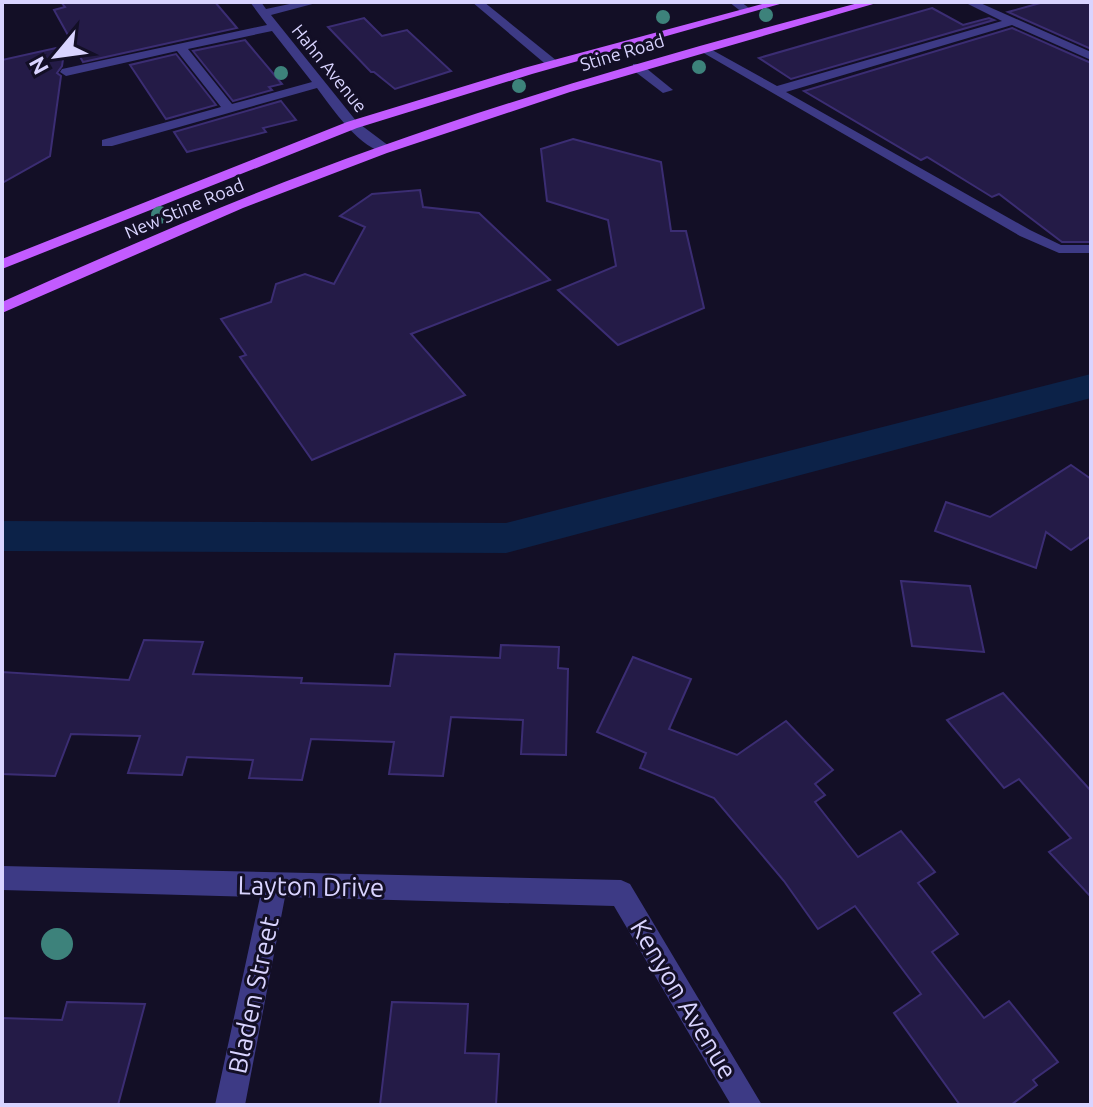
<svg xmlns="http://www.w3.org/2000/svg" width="1093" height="1107" viewBox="0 0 1093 1107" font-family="Ubuntu,sans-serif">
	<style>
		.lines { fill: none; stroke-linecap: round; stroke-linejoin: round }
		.canal { fill: #0c2248; fill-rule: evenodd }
		.building { fill: #241b47; stroke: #3b2d73; stroke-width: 2 }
		.minor { fill: #3d3a85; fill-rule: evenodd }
		.major { fill: #c25bff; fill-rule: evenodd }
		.tree { fill: #3d827b }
		.labels { text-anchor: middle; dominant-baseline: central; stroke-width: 6; stroke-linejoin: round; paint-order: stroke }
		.far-street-label { font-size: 18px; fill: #d9d4ff; stroke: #130f26 }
		.near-street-label { font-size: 26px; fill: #d9d4ff; stroke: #130f26 }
	</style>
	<rect width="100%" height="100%" fill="#130f26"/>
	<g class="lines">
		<path class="canal" d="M1091,374V398L506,553L2,551V521L506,523Z"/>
	</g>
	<g class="building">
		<path d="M61,2H215L237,28L83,62L54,10L65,7Z"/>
		<path d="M1044,2H1091V49L1008,12Z"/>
		<path d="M932,8L963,25L989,18L994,20L791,79L759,58Z"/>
		<path d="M364,18L382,36L407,30L451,71L395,89L374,72H371L328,27Z"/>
		<path d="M1012,28L1091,63V242H1062L999,194L992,197L927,157L921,160L804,91Z"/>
		<path d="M245,40L282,84L269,87L272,90L233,101L193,51Z"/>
		<path d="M65,46L62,66L57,73L61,76L50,156L2,183V60Z"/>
		<path d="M176,54L216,105L166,119L130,65Z"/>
		<path d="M281,101L296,120L263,128L266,132L187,152L174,132Z"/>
		<path d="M573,139L661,162L671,231H686L704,308L618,345L558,290L616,266L608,220L547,201L541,149Z"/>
		<path d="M420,190L423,207L479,213L550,280L411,334L465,395L312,460L240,357L246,355L221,319L271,302L276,284L305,274L334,284L365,227L340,216L372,194Z"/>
		<path d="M1071,465L1091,479V536L1071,550L1046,532L1036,568L935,531L946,502L990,517Z"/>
		<path d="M901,581L970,586L984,652L912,646Z"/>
		<path d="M144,640L203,642L193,674L302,678L301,683L390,686L395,654L500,658L501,645L559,647L558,668L568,669L566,755L521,754L523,720L451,717L443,776L389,774L394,742L311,739L302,780L249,778L253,760L187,757L182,775L128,773L140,736L71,734L55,776L2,774V672L129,680Z"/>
		<path d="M633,657L691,679L669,729L737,755L786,721L833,770L815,784L825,795L815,802L858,857L901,831L935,872L918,883L958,934L932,952L984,1018L1009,1001L1058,1062L1033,1080L1037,1085L1011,1105H960L894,1013L921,994L855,906L818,929L784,881L714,798L640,768L646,753L597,732Z"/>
		<path d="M1003,693L1091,791V897L1049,852L1071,838L1019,779L1004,788L947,720Z"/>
		<path d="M67,1002L145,1004L118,1105H2V1018L62,1020Z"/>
		<path d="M392,1002L468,1004L465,1053L499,1054L496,1105H380Z"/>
	</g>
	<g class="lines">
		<g class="minor">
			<path d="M250,2H261L266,9L299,2H320L271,15L357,122L389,146V152C364,155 331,107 317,88L112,146H102V140L221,107L177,51L66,76L60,72L62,69L267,25ZM272,31L312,82L232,104L188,49Z"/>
			<path d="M472,2H484L557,61V67H549Z"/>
			<path d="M729,2H741L753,11L743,13Z"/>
			<path d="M964,2H978L1091,52V60L1012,25L786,92L1030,230L1061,245H1091V253H1059L1020,236L695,48L705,46L777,86L1002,21Z"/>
			<path d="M633,64H641L673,90L663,93L633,70Z"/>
			<path d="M2,866L621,880L630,884L762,1105H731L614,906L285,897L245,1105H215L260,897L2,890Z"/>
		</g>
		<g class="major">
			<path d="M770,2H787L532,74L357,128L2,269V259L347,122L524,68Z"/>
			<path d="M862,2H880L570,92L387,153L243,208L2,313V302C125,247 249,193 376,148C536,91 699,45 862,2Z"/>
		</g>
	</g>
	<g class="tree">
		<circle cx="766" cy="15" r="7"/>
		<circle cx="663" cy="17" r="7"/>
		<circle cx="648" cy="46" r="7"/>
		<circle cx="699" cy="67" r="7"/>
		<circle cx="281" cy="73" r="7"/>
		<circle cx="519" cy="86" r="7"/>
		<circle cx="160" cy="215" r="9"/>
		<circle cx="57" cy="944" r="16"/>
	</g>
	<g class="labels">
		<g class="far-street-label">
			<text transform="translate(622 52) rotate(-17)">Stine Road</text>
			<text transform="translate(330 68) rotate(51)">Hahn Avenue</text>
			<text transform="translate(184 208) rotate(-23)">New Stine Road</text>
		</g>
		<g class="near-street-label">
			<text transform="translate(311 886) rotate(1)">Layton Drive</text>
			<text transform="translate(253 995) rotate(-78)">Bladen Street</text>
			<text transform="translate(684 999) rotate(59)">Kenyon Avenue</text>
		</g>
	</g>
	<rect width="1093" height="1107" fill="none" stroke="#d9d4ff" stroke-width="8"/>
	<g transform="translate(56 56) rotate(241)" stroke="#130f26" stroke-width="6" paint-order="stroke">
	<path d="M0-6L14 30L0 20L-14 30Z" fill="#d9d4ff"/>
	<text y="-12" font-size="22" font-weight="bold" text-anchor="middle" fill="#d9d4ff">N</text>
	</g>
</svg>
